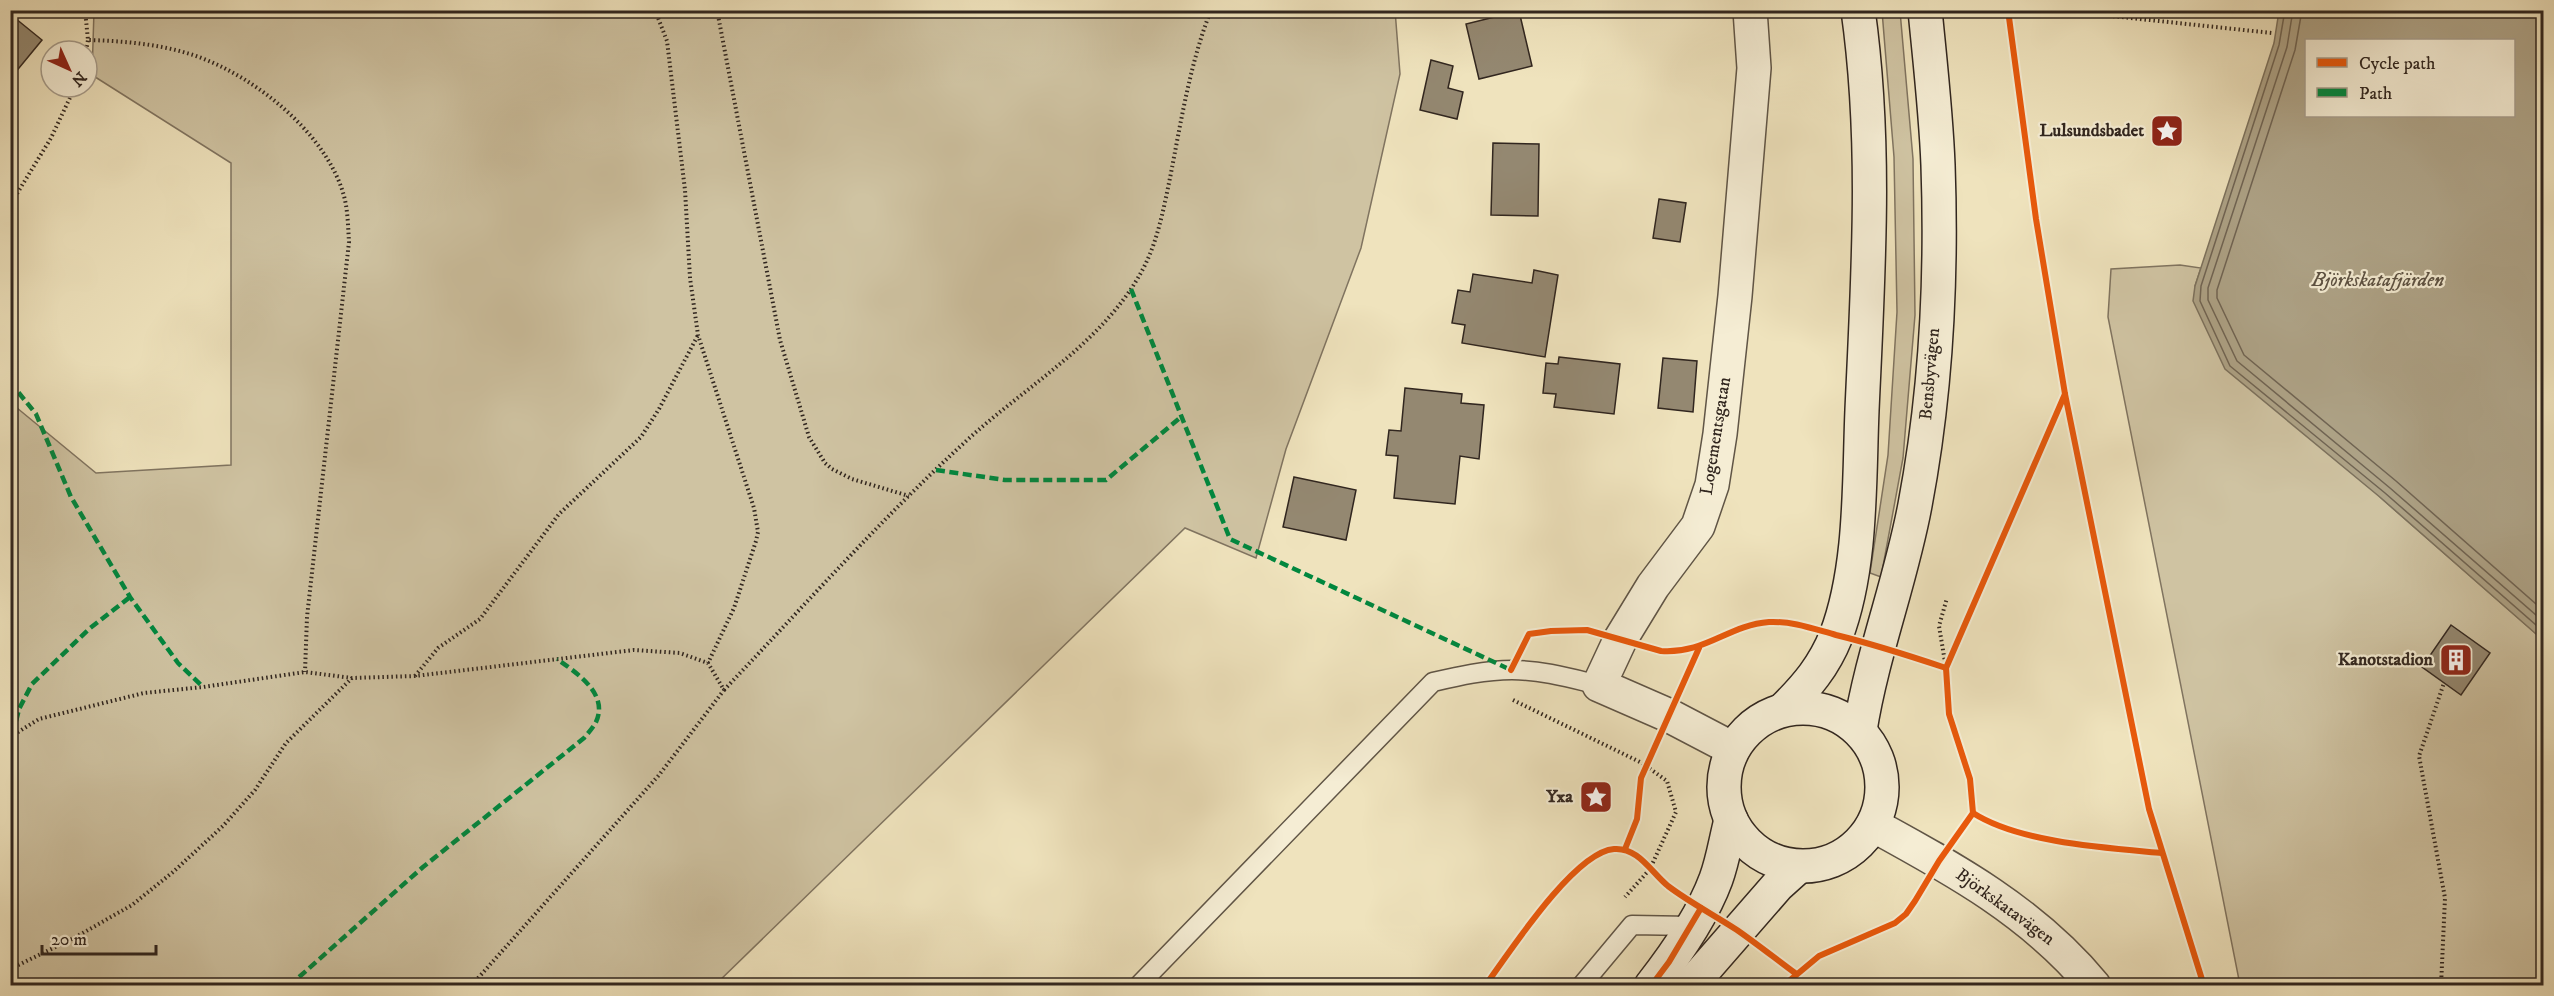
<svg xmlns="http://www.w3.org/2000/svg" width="2554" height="996" viewBox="0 0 2554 996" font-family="'IM FELL DW Pica',serif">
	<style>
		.green { fill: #cfc3a2; stroke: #807460; stroke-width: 1.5 }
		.water { fill: #aea387; stroke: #7c715d; stroke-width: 1.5; fill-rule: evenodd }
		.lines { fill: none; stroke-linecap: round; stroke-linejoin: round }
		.shore { stroke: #706453; stroke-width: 1.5 }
		.building { fill: #948871; stroke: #31261f; stroke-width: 1.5 }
		.lane-casing { stroke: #605546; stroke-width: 21 }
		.street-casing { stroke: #605546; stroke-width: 36 }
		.secondary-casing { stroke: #31261f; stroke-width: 36 }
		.path { stroke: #31261f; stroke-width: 4; stroke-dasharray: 1.5 3; stroke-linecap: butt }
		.lane { stroke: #f5edd4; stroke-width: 18 }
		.street { stroke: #f5edd4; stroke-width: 33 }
		.secondary { stroke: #f5edd4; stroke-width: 33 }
		.quiet { stroke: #00873e; stroke-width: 4.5; stroke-dasharray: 9 4.5; stroke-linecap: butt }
		.cycleway-casing { stroke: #f5edd4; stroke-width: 10 }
		.cycleway { stroke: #e8590c; stroke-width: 6 }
		.labels { text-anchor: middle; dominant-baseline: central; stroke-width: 4.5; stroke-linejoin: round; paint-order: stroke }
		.poi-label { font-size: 18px; font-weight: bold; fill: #31261f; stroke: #f5edd4; text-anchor: end }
		.street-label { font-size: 18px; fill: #31261f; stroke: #f5edd4 }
		.water-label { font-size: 20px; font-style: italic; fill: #5d5243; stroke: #f5edd4 }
	</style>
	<rect width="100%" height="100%" fill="#efe3bd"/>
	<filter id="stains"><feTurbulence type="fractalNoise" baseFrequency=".00333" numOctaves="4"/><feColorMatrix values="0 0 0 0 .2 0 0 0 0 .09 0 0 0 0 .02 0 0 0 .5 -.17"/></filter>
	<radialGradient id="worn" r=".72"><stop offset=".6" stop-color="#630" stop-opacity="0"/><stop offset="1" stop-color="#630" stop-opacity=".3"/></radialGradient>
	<g class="green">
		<path d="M94,11L1395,10L1400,74L1361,248L1286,449L1256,558L1185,528L715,985H11V403L96,473L231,465V163L92,75Z"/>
		<path d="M1882,11H1900L1913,159L1915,315L1903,458L1881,577L1870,573L1888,455L1897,312L1894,157Z"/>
		<path d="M2180,265L2201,268L2195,286L2381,498L2543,640V985H2240L2108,317L2111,269Z"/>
	</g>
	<path class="water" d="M2279,11H2543V640L2381,498L2225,369L2193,301L2195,286L2274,43ZM2306,40H2514V116H2306Z"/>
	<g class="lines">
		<g class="shore">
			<path d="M2285,10L2279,45L2201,286L2200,301L2230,366L2385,493L2544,632"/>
			<path d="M2293,10L2287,47L2208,288V300L2237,361L2390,488L2544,622"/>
			<path d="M2302,10L2295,50L2217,290V298L2244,355L2396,481L2544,611"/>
		</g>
	</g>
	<g class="building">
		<path d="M1519,11L1532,66L1479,79L1466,24Z"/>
		<path d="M10,14L42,40L10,79Z"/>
		<path d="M1431,60L1453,66L1448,88L1463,92L1457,119L1420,110Z"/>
		<path d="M1493,143L1539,144L1538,216L1491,215Z"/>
		<path d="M1659,199L1686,203L1680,242L1653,238Z"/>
		<path d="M1534,270L1558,275L1545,357L1462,343L1465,325L1452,323L1458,290L1470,292L1473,274L1532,283Z"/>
		<path d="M1559,357L1620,364L1614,414L1554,407L1556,394L1543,393L1546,363L1558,364Z"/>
		<path d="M1663,358L1697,361L1693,412L1658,408Z"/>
		<path d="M1405,388L1462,394L1461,403L1484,405L1479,459L1460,456L1455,504L1394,498L1398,456L1386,455L1389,430L1401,431Z"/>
		<path d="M1294,477L1356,490L1346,540L1283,527Z"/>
		<path d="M2451,625L2490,653L2461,695L2422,667Z"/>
	</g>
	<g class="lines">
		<g class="lane-casing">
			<g id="lane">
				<path d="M1138,986L1433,682C1459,676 1485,670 1512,670C1541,670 1570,678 1599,685"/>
				<path d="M1581,986L1632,925L1691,926"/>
			</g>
		</g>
		<g class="street-casing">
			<g id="street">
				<path d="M1733,749L1670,716L1599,685L1620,640L1653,586L1698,526L1712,485L1720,434L1735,296L1754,68L1750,10"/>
				<path d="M1873,825C1954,869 2034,913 2094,986"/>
			</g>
		</g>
		<g class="secondary-casing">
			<g id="secondary">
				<circle cx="1803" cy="787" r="79"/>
				<path d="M1784,709C1807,686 1824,666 1836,636C1862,568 1859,482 1862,410C1868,277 1877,144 1858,10"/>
				<path d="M1860,730C1872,654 1901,581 1915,505C1936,394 1942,277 1938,165C1936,113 1930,62 1925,10"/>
				<path d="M1651,986C1676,954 1702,917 1716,879C1723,860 1726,839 1731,820"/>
				<path d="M1690,986L1778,885L1798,867"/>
			</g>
		</g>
		<g class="path">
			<path d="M85,10L88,40C124,41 161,44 196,56C256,77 327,134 344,196C348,211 348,227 349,242L307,617L305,672"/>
			<path d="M655,10L667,41L685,190L690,278L698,335L754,508L758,532L756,541L734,608L708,663"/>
			<path d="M717,10L780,340L809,437L825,463L832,469L852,479L909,496"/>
			<path d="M2055,10L2272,33"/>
			<path d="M2008,13L2040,10"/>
			<path d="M86,51L88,40"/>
			<path d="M10,205L51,138L75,87"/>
			<path d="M1946,668L1939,626L1947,598"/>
			<path d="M415,676L438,648L480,619L559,514L641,437L659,409L698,335"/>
			<path d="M724,690C806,604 886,513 975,433C1034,381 1109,337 1145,265C1158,239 1164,207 1170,178C1181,122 1190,63 1211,10"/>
			<path d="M1513,700L1642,763L1667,781L1676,812L1650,869L1625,897"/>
			<path d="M10,737L39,719L144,693L203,687L305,672L352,678L415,676L634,650L680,653L708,663L724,690L659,775L471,986"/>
			<path d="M10,969L74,938L132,905L173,872L223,826L255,790L286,743L352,678"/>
			<path d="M2441,986L2445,898L2419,756L2444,683"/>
		</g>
		<use href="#lane" class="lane"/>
		<use href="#street" class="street"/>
		<use href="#secondary" class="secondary"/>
		<g class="quiet">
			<path d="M1131,289L1230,539L1511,670"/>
			<path d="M10,382L36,414L71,497L130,597L178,663L203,687"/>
			<path d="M936,470L1005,480H1106L1181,417"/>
			<path d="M13,734L19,709L32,684L89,629L130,597"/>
			<path d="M289,986L423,867L584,738C588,733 593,728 596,722C609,694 577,673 557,659"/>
		</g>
		<g class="cycleway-casing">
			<g id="cycleway">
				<path d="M2008,10L2036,219L2065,394L2149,809L2204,986"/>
				<path d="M1511,670L1529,634L1551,631L1587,630L1661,651C1706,654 1728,625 1769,622C1793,621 1814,629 1836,635C1873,644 1910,656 1946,668"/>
				<path d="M1973,813C2020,843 2107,848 2162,853"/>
				<path d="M1625,849L1637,819L1641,778L1699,648"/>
				<path d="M1485,986C1509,953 1574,852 1614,849C1638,847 1651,872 1668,886C1689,902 1714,915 1737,930C1757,944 1776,959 1795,973"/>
				<path d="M1651,986L1669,962L1701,908"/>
				<path d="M1783,986L1819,956L1895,923L1906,914L1915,901L1939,861L1973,813L1970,779L1949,714L1946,668L2065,394"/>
			</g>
		</g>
		<use href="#cycleway" class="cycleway"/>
	</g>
	<defs>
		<g id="sight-square" transform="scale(1.725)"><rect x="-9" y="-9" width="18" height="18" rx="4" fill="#8f2418" stroke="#f5edd4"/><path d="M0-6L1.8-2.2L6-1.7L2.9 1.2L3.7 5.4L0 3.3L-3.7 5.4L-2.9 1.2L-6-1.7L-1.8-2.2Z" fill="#fff"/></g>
		<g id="building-square" transform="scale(1.725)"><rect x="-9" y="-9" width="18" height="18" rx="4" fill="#8f2418" stroke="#f5edd4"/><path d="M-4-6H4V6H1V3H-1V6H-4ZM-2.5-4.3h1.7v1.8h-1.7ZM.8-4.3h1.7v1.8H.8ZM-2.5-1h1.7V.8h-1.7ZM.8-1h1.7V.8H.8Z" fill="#fff"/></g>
	</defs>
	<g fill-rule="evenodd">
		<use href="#sight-square" x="2167" y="131"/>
		<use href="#building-square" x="2456" y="660"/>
		<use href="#sight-square" x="1596" y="797"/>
	</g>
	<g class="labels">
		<g class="poi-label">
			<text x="2144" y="131">Lulsundsbadet</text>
			<text x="2433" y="660">Kanotstadion</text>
			<text x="1573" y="797">Yxa</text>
		</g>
		<g class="street-label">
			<text transform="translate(1930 374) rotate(-85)">Bensbyvägen</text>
			<text transform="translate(1716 436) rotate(-81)">Logementsgatan</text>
			<text transform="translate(2005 907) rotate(36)">Björkskatavägen</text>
		</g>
		<g class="water-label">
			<text x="2378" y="280">Björkskatafjärden</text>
		</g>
	</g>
	<rect width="2554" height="996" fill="none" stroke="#efe3bd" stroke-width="36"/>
	<rect x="12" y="12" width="2530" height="972" fill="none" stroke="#31261f" stroke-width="3"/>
	<rect x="18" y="18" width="2518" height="960" fill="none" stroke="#31261f" stroke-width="1.5"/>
	<rect x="2305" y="39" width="210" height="78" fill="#f5edd4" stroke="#a79d8c" stroke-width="1.5"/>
	<rect x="2317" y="58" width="30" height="9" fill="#e8590c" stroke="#a79d8c" stroke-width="1.5"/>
	<text x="2359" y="69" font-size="18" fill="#31261f">Cycle path</text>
	<rect x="2317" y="88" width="30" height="9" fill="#00873e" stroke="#a79d8c" stroke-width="1.5"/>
	<text x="2359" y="99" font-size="18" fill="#31261f">Path</text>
	<g transform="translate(69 69) rotate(135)"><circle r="28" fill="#f5edd4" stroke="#a79d8c" stroke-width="1.5"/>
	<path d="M0-4.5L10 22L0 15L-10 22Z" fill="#8f2418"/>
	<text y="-9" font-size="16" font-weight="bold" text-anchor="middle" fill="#31261f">N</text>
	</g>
	<path d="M42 945v9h114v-9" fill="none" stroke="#31261f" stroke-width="3"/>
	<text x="51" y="945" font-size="18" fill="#31261f" stroke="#f5edd4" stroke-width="4.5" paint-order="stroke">20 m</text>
	<rect width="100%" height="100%" filter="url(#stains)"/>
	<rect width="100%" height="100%" fill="url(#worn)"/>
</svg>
